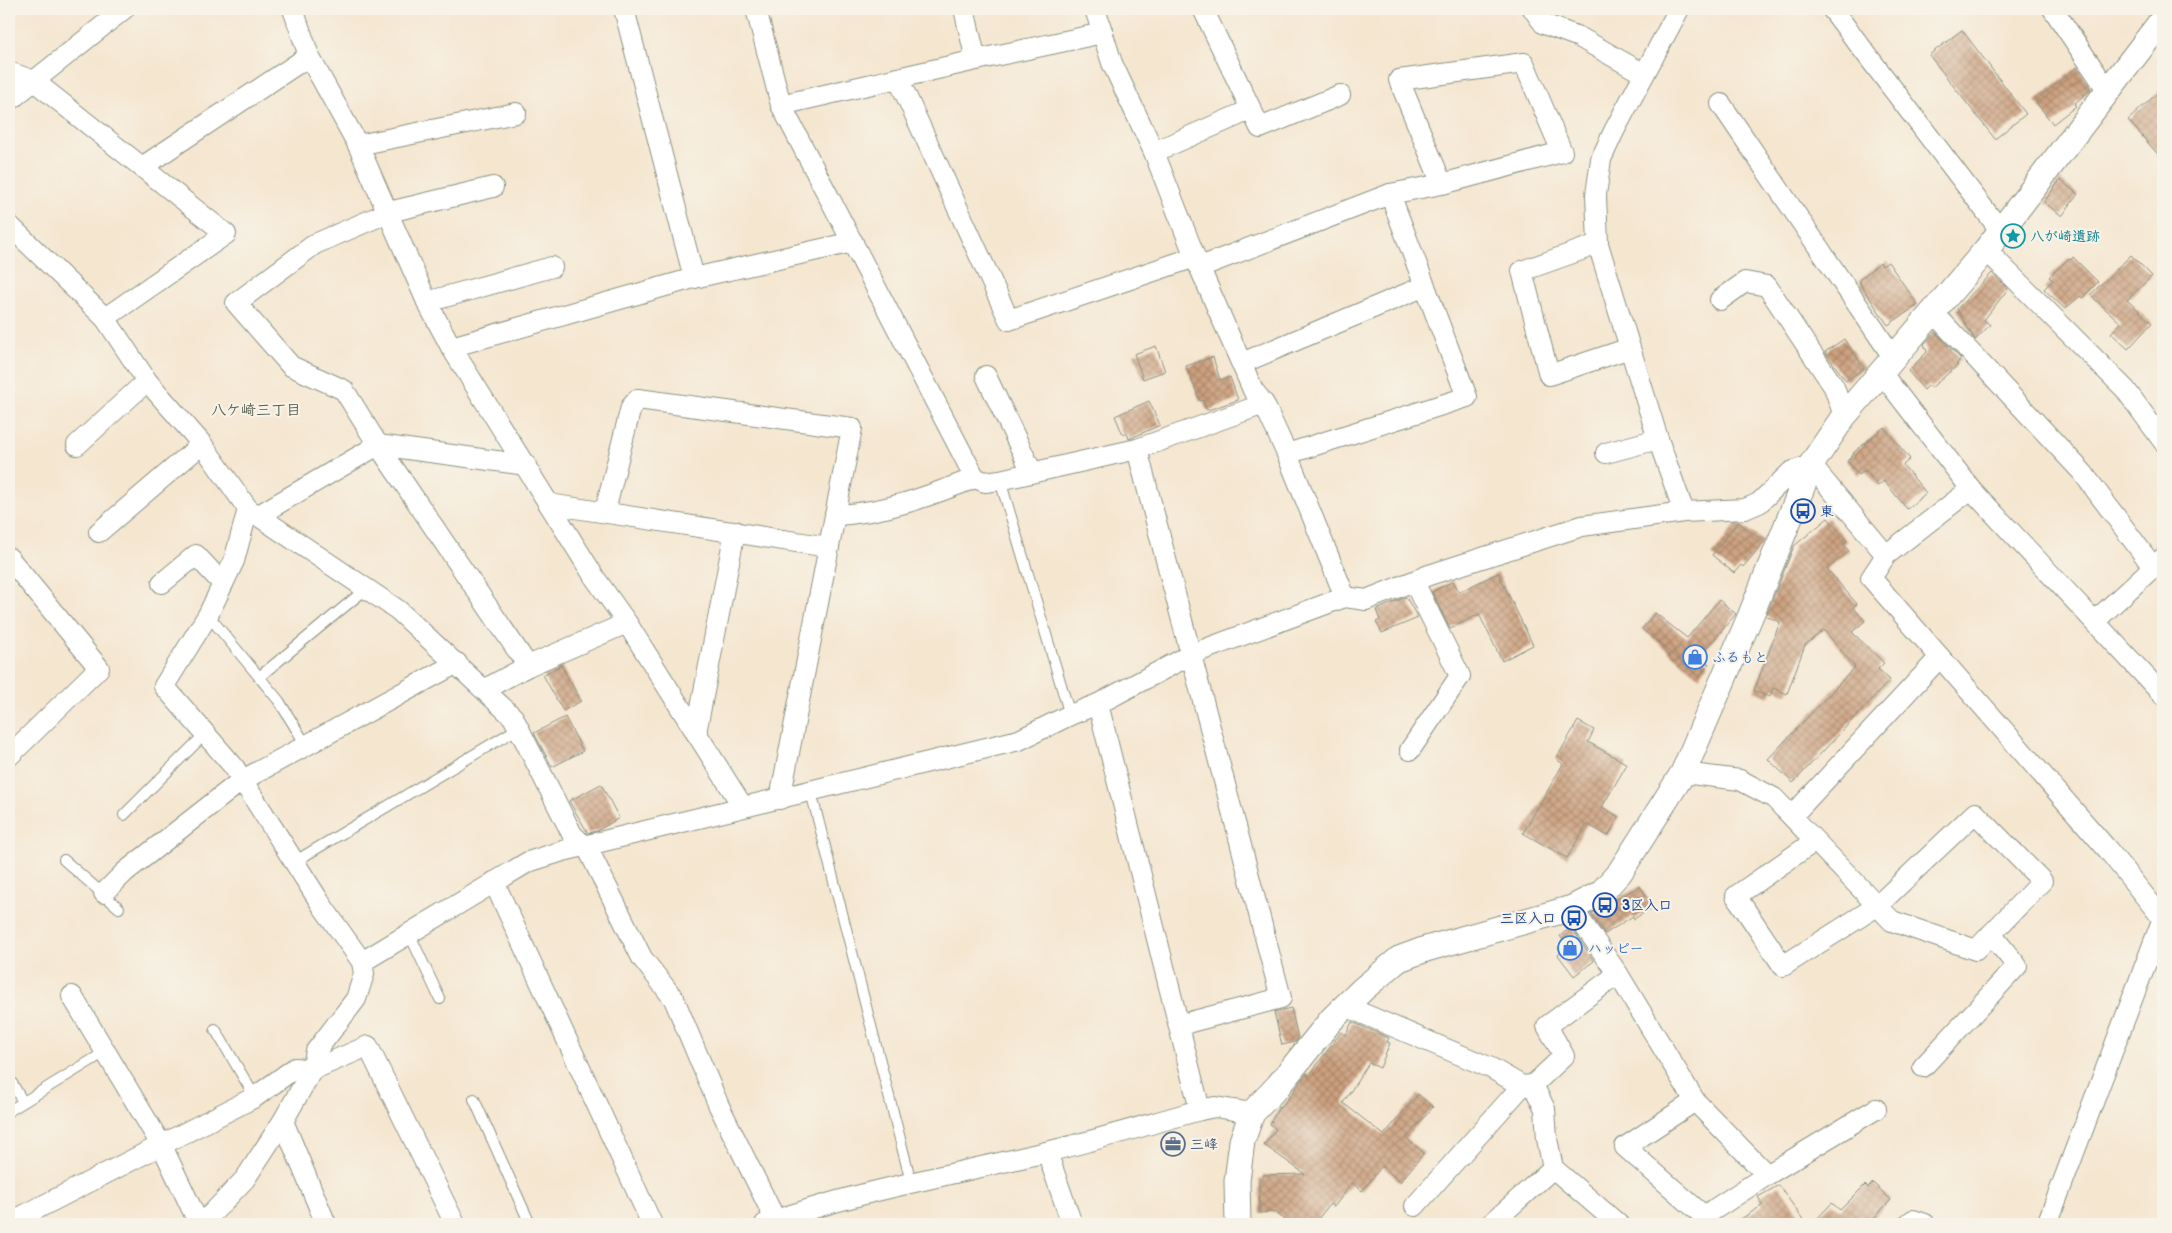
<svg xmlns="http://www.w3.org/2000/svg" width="2172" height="1233" viewBox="0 0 2172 1233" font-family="'Balsamiq Sans','Klee One',sans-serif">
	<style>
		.building { fill: url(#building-cross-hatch) }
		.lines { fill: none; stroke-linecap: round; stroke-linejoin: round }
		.service-casing { stroke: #8a9282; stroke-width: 12 }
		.minor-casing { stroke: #8a9282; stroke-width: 22 }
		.tertiary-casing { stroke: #8a9282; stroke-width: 27 }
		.service { stroke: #fff; stroke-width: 10 }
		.minor { stroke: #fff; stroke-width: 20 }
		.tertiary { stroke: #fff; stroke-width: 25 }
		.labels { text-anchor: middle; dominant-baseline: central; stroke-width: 4; stroke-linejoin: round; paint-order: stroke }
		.culture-label { font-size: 14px; font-weight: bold; fill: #0d838f; stroke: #f7f3e8; text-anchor: start }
		.transit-label { font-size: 14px; font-weight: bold; fill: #164399; stroke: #f7f3e8; text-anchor: start }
		.shop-label { font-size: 14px; font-weight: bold; fill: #366cbe; stroke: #f7f3e8; text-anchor: start }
		.service-label { font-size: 14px; font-weight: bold; fill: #4e5e75; stroke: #f7f3e8; text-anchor: start }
		.neighbourhood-label { font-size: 15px; font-weight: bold; fill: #5c604e; stroke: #f7f3e8 }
	</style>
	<defs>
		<pattern id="building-cross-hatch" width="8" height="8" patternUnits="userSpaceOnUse" patternTransform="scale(1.25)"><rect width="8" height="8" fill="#cda07f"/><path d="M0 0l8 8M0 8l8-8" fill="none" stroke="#a68469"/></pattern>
	</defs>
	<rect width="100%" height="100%" fill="#f7f3e8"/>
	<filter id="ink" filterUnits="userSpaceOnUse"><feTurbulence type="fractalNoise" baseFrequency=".02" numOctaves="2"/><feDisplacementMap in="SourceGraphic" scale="10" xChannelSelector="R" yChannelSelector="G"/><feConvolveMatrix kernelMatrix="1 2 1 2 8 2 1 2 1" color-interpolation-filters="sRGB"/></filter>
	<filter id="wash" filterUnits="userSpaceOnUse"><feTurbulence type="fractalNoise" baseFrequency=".0096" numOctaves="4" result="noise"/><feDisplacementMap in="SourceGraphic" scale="20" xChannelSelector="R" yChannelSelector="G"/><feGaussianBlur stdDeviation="1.12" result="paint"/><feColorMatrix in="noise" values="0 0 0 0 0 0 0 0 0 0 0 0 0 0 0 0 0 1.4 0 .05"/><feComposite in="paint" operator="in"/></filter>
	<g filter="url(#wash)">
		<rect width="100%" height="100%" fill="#f5e6d0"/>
		<g id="blocks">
			<g class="building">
				<path d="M1962,30L2026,114L1995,139L1929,55Z"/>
				<path d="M2077,67L2091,89L2074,104L2076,106L2053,124L2035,101Z"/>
				<path d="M2163,88V160L2128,120Z"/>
				<path d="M2060,180L2078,194L2062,216L2044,202Z"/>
				<path d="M2131,255L2152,276L2127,300L2152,323L2128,349L2111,333L2121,323L2090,295Z"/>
				<path d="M2073,257L2098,282L2082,298L2080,296L2065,309L2044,289L2053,280L2049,277L2069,258L2071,260Z"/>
				<path d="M1888,262L1918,305L1888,325L1860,284V279L1880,263L1882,266Z"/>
				<path d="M1992,273L2008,289L1984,320L1990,325L1975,340L1957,309Z"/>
				<path d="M1935,332L1961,359L1956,364L1958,365L1931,388L1929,385L1924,390L1908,371L1927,352L1924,344Z"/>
				<path d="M1844,339L1864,368L1846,381L1825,352Z"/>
				<path d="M1156,346L1165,371L1143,379L1134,354Z"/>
				<path d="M1213,357L1220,380L1230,377L1238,400L1208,410L1206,409L1203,400L1200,401L1186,366Z"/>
				<path d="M1149,401L1160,425L1129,439L1127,433L1123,435L1115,416Z"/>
				<path d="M1884,427L1910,459L1903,465L1926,493L1907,509L1884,481L1878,486L1865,470L1859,475L1847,461L1854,454L1853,453Z"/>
				<path d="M1828,518L1847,541L1843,544L1849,551L1827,569L1857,604L1853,607L1865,621L1852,632L1884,663L1878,669L1890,680L1793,783L1768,759L1855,667L1824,630L1805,645L1787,694L1773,688L1770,697L1754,691L1780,622L1766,616L1794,546Z"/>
				<path d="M1738,522L1764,542L1743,567L1741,565L1734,573L1712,555Z"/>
				<path d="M1498,573L1533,645L1502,661L1479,614L1450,629L1432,592L1453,581L1459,592Z"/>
				<path d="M1406,597L1418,618L1382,633L1376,622L1380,620L1376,610Z"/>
				<path d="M1719,600L1736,614L1700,656L1709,664L1699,677L1642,629L1655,613L1687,638Z"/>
				<path d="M561,665L581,701L563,711L543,675Z"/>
				<path d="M565,717L583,751L552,767L534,733Z"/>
				<path d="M1578,721L1594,730L1588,742L1627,764L1602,807L1619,817L1608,836L1587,824L1567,858L1523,833L1563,764L1556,759Z"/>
				<path d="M601,784L619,818L597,831L588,833L569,801Z"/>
				<path d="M1640,886L1653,907L1634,919L1633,916L1605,934L1591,914Z"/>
				<path d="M1571,927L1594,961L1574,976L1558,955L1561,952L1558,948L1565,943L1560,936Z"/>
				<path d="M1291,1008L1298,1038L1295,1042L1282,1045L1274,1012Z"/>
				<path d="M1352,1022L1389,1038L1387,1042L1390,1043L1380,1068L1369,1063L1343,1103L1384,1135L1418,1094L1433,1107L1406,1138L1424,1153L1400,1182L1382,1166L1362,1191L1352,1183L1334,1207L1330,1204L1314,1224H1290L1275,1212L1260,1213L1259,1180L1263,1179V1175L1305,1174L1264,1145L1276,1129L1270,1124L1279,1107L1281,1108L1307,1073L1308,1077L1341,1032L1346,1035Z"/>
				<path d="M1873,1183L1891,1200L1868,1224H1812L1832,1203L1840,1210L1865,1185L1868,1188Z"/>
				<path d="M1779,1185L1806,1224H1733L1763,1205L1758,1197Z"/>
			</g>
		</g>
	</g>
	<g filter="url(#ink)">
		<use href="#blocks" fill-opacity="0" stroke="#8a9282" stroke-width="1"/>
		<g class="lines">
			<g class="service-casing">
				<g id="service">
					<path d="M1000,480L1070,715"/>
					<path d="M208,615L279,701L306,745"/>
					<path d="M259,677L366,589"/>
					<path d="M811,792L911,1182"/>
					<path d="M124,815L205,734"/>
					<path d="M64,860L119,908"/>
					<path d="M294,862L517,729"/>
					<path d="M409,933L440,999"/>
					<path d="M215,1029L255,1097"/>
					<path d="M9,1078L23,1102"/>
					<path d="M474,1099L530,1224"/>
					<path d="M9,1111L105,1052"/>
				</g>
			</g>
			<g class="minor-casing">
				<g id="minor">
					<path d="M293,9L309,56L358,145L427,302L451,347L595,578L627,623L743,807"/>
					<path d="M624,9L694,278"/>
					<path d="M756,9L781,105L975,478"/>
					<path d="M964,9L976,60"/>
					<path d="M1095,9L1112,63L1154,152L1195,257L1253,390L1264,404L1287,454L1345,597"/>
					<path d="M1203,9L1260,128L1340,95"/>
					<path d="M1533,9L1544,24L1579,37L1644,74"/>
					<path d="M1679,9L1614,131L1601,159L1596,195L1598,244L1658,439L1684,512"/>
					<path d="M1832,9L2000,230"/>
					<path d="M2053,9L2108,91"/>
					<path d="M9,72L34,81L226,234L105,318"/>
					<path d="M898,78L1009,320L1195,257"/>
					<path d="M9,101L124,9"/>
					<path d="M1721,104L1893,357"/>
					<path d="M781,105L976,60L1103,33"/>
					<path d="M358,145L516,113"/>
					<path d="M1154,152L1250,110"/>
					<path d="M142,167L309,56"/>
					<path d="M493,187L389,212L315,244L236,303L291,366L344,390L378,445L528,666"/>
					<path d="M9,225L105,318L147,381L202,444L248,509L398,610L513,717L572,834L589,851L642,958L674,999L719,1106L776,1221"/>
					<path d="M1598,244L1522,271L1549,375L1630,348"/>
					<path d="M1986,250L2125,389L2163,441"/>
					<path d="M1200,267L1390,194L1442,184L1562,152L1524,63L1399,80L1442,184"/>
					<path d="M1720,300L1745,282L1767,286L1834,387L1844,416"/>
					<path d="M427,302L552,267"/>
					<path d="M1932,311L2083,473L2153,567"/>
					<path d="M451,347L694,278L853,242"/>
					<path d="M1242,363L1425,286"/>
					<path d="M1880,371L1971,489L2163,695"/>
					<path d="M986,376L1032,472"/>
					<path d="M77,445L147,381"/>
					<path d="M1137,449L1281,998L1179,1025"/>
					<path d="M1606,453L1658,439"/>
					<path d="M1287,454L1467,397L1390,194"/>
					<path d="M1971,489L1886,555L1871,578L2108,850L2163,919"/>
					<path d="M549,504L829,547"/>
					<path d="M605,511L631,407L638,399L852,428L780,799"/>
					<path d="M835,515C885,513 929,496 975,478L985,482L1000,480L1137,449L1264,404"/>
					<path d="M257,516L378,445L526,465"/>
					<path d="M99,532L202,444"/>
					<path d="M9,558L99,668L9,756"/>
					<path d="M162,583L196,555L223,584"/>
					<path d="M2095,621L2163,558"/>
					<path d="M485,689L528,666L627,623"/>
					<path d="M696,733L735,531"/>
					<path d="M1410,750L1460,676L1414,582"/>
					<path d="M1683,773L1740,780L1774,798L1892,921L1976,950L2042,881L1975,813L1877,906L1783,966L1736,896L1815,841"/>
					<path d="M1792,816L1940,657"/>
					<path d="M494,882L652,1224"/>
					<path d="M104,893L125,872L241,781L457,663"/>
					<path d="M1572,908L1618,974L1695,1101L1767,1175"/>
					<path d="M362,962L528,862L563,851L1019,740L1070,715L1098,704"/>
					<path d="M72,996L162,1146L199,1224"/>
					<path d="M1345,1006L1491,1068L1522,1086L1533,1085L1545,1109L1547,1139L1553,1168L1618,1224"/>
					<path d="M1923,1067L2017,966L1991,934"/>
					<path d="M1533,1085L1564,1056L1547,1026L1618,974"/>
					<path d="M1695,1101L1625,1147L1704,1216L1767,1175L1876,1109"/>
					<path d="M1200,1110L1098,704L1192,654L1345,597L1366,600L1429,575L1582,526L1684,512L1745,509L1759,503L1791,472L1811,465L1886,555"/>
					<path d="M283,1121L326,1224"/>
					<path d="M1047,1152L1072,1224"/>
					<path d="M1415,1206L1522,1086"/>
					<path d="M9,1223L255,1097L295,1068L312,1070L368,1046L455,1224"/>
					<path d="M202,1224L245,1179L283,1121L312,1070L316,1051L356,999L364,974L362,962L323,907L234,767L164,686L208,615L234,561L248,509"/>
					<path d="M765,1224C856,1191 952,1175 1046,1152C1098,1140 1149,1124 1200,1110L1215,1107L1252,1113"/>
					<path d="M1491,1224L1553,1168"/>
					<path d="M1908,1224L1913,1220L1925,1224"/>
					<path d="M2047,1224L2163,918"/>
				</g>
			</g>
			<g class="tertiary-casing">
				<path id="tertiary" d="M1238,1224L1237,1181L1242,1141L1252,1113L1278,1086L1332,1019L1363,989L1399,959L1426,949L1572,908L1601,893L1620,872L1683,773L1750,617L1811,465L1844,416L1986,250L2163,19"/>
			</g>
			<use href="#service" class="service"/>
			<use href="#minor" class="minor"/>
			<use href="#tertiary" class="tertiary"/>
		</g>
	</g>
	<defs>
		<g id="sight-ring" transform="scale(1.25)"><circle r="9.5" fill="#f7f3e8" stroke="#0f9aa8" stroke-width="1.5"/><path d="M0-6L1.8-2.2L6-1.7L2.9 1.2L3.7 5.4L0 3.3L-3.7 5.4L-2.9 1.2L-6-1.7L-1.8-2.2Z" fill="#0f9aa8"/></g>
		<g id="bus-ring" transform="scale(1.25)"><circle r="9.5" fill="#f7f3e8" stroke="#1a4fb4" stroke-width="1.5"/><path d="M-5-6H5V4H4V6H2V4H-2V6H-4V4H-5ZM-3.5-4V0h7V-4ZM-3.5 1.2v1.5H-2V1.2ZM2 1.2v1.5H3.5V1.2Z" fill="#1a4fb4"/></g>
		<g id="shop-ring" transform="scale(1.25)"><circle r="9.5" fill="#f7f3e8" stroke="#3f7fe0" stroke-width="1.5"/><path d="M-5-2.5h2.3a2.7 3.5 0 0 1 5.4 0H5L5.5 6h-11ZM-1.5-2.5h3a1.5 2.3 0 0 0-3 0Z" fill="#3f7fe0"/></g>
		<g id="office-ring" transform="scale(1.25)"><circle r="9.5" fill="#f7f3e8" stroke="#5c6f8a" stroke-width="1.5"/><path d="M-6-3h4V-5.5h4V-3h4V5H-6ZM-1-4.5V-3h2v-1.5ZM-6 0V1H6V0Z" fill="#5c6f8a"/></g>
	</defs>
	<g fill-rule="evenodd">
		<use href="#sight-ring" x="2013" y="236"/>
		<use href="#bus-ring" x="1803" y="511"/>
		<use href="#shop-ring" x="1695" y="657"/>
		<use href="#bus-ring" x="1605" y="905"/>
		<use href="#bus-ring" x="1574" y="918"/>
		<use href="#shop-ring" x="1570" y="948"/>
		<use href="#office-ring" x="1173" y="1144"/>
	</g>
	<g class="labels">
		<g class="culture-label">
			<text x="2030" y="236">八が崎遺跡</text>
		</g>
		<g class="transit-label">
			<text x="1820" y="511">東</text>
			<text x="1622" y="905">3区入口</text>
			<text x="1556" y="918" text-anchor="end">三区入口</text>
		</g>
		<g class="shop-label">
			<text x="1712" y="657">ふるもと</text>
			<text x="1588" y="948">ハッピー</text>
		</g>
		<g class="service-label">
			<text x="1190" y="1144">三峰</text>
		</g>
		<g class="neighbourhood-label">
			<text x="256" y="410">八ケ崎三丁目</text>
		</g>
	</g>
	<rect width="2172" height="1233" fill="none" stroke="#f7f3e8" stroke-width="30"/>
</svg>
